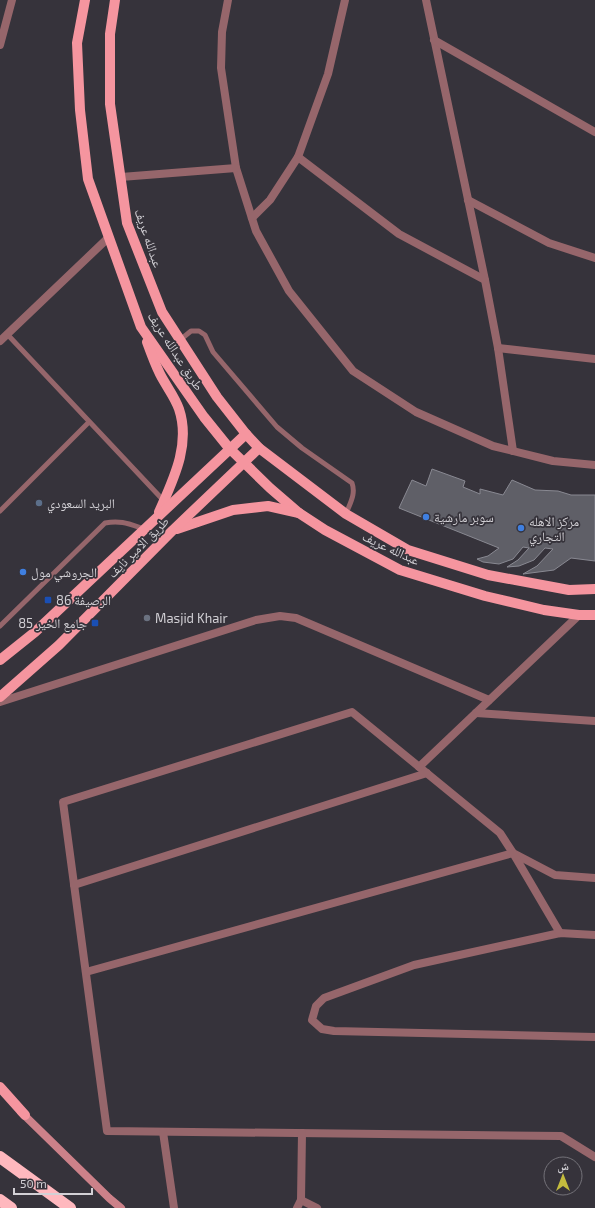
<svg xmlns="http://www.w3.org/2000/svg" width="595" height="1208" viewBox="0 0 595 1208" font-family="'Exo 2','Noto Naskh Arabic',sans-serif">
	<style>
		.building { fill: #5f5f67; stroke: #898992 }
		.lines { fill: none; stroke-linecap: round; stroke-linejoin: round }
		.path { stroke: #7f7d84; stroke-width: 2; stroke-dasharray: 4 2; stroke-linecap: butt }
		.service { stroke: #96666b; stroke-width: 5 }
		.minor { stroke: #96666b; stroke-width: 8 }
		.secondary { stroke: #cc8189; stroke-width: 8 }
		.primary { stroke: #f5959f; stroke-width: 10 }
		.motorway { stroke: #ffb8be; stroke-width: 12 }
		.service-dot { fill: #5c6f8a; stroke: #36333b; stroke-width: 1.5 }
		.shop-dot { fill: #3f7fe0; stroke: #36333b; stroke-width: 1.5 }
		.transit-dot { fill: #1a4fb4; stroke: #36333b; stroke-width: 1.5 }
		.worship-dot { fill: #6b7280; stroke: #36333b; stroke-width: 1.5 }
		.labels { text-anchor: middle; dominant-baseline: central; stroke-width: 3.5; stroke-linejoin: round; paint-order: stroke }
		.street-label { font-size: 13px; fill: #d2d0d5; stroke: #36333b }
		.poi-label { font-size: 13px; fill: #d2d0d5; stroke: #36333b; text-anchor: start }
	</style>
	<rect width="100%" height="100%" fill="#36333b"/>
	<path class="building" d="M432,469L465,481L463,487L480,494V489L503,495L512,480L535,490L558,491L571,495H595V561L571,558L554,570L523,574L537,566L553,549L545,548L534,560L519,566L507,567L518,560L529,548L523,547L513,559L499,564L483,562L477,559L488,556L499,548L399,508L412,480L426,486Z"/>
	<g class="lines">
		<path class="path" d="M48,600L52,603"/>
		<g class="service">
			<path d="M7,334L164,501"/>
			<path d="M180,340L191,331H199L205,335L213,352L277,427L302,448L352,483C356,494 350,503 346,514"/>
			<path d="M0,511L89,422"/>
			<path d="M0,626L105,523C121,520 129,524 144,529"/>
		</g>
		<g class="minor">
			<path d="M228,0L222,32L221,68L236,168L256,231L289,291L353,371L416,412L493,446L553,461L595,465"/>
			<path d="M426,0L485,280"/>
			<path d="M434,40L595,132"/>
			<path d="M0,45L12,0"/>
			<path d="M298,157L399,234L485,280L498,348L513,451"/>
			<path d="M121,177L236,168"/>
			<path d="M468,200L549,243L595,258"/>
			<path d="M252,218L270,200L298,157L328,74L345,0"/>
			<path d="M0,341L108,238"/>
			<path d="M498,348L595,359"/>
			<path d="M0,702L256,620L280,616L296,618L489,700"/>
			<path d="M476,713L595,721"/>
			<path d="M419,767L579,615"/>
			<path d="M595,878L555,875L513,853L500,833L352,712L63,802L107,1131L561,1136L595,1157"/>
			<path d="M74,885L427,773"/>
			<path d="M595,935L560,933L414,965L324,998L316,1006L312,1020L322,1029L334,1031L595,1037"/>
			<path d="M86,972L513,853L560,933"/>
			<path d="M163,1132L174,1208"/>
			<path d="M301,1200L317,1208"/>
			<path d="M297,1208L301,1200L302,1133"/>
		</g>
		<path class="secondary" d="M21,1112L109,1198L121,1208"/>
		<g class="primary">
			<path d="M85,0L77,43L80,110L88,179L141,327L204,417L229,448L270,488L299,513L325,530L400,570L485,596L544,610L579,615H595"/>
			<path d="M115,0L110,34V104L127,223L162,312L217,397L246,434L259,448L346,514L408,550L488,575L569,590L595,589"/>
			<path d="M147,342C151,353 155,364 160,374C166,386 175,397 179,409C191,445 173,480 159,512"/>
			<path d="M177,529L233,510L268,506L299,513"/>
			<path d="M0,660L35,632L246,434"/>
			<path d="M0,697L59,645L173,530L259,448"/>
			<path d="M0,1087L25,1115"/>
		</g>
		<g class="motorway">
			<path d="M0,1157L70,1208"/>
			<path d="M0,1200L11,1208"/>
		</g>
	</g>
	<circle class="service-dot" cx="39" cy="503" r="4"/>
	<g class="shop-dot">
		<circle cx="426" cy="517" r="4"/>
		<circle cx="521" cy="528" r="4"/>
		<circle cx="23" cy="572" r="4"/>
	</g>
	<g class="transit-dot">
		<rect x="44" y="596" width="8" height="8" rx="2"/>
		<rect x="91" y="619" width="8" height="8" rx="2"/>
	</g>
	<circle class="worship-dot" cx="147" cy="618" r="4"/>
	<g class="labels">
		<g class="street-label">
			<text transform="translate(149 238) rotate(71)">عبدالله عريف</text>
			<text transform="translate(176 351) rotate(57)">طريق عبدالله عريف</text>
			<text transform="translate(138 547) rotate(-45)">طريق الامير نايف</text>
			<text transform="translate(391 548) rotate(25)">عبدالله عريف</text>
		</g>
		<g class="poi-label">
			<text x="47" y="503">البريد السعودي</text>
			<text x="434" y="517">سوبر مارشية</text>
			<text x="529" y="521">مركز الاهله<tspan x="529" dy="15">التجاري</tspan></text>
			<text x="31" y="572">الجروشي مول</text>
			<text x="56" y="600">الرصيفة 86</text>
			<text x="155" y="618">Masjid Khair</text>
			<text x="87" y="623" text-anchor="end">جامع الخير 85</text>
		</g>
	</g>
	<g transform="translate(563 1176)"><circle r="19" fill="#36333b" stroke="#747279"/>
	<path d="M0-3L7 15L0 10L-7 15Z" fill="#c4bc3e"/>
	<text y="-6" font-size="11" font-weight="bold" text-anchor="middle" fill="#d2d0d5">ش</text>
	</g>
	<path d="M14 1188v6h78v-6" fill="none" stroke="#d2d0d5" stroke-width="2"/>
	<text x="20" y="1188" font-size="12" fill="#d2d0d5" stroke="#36333b" stroke-width="3" paint-order="stroke">50 m</text>
</svg>
